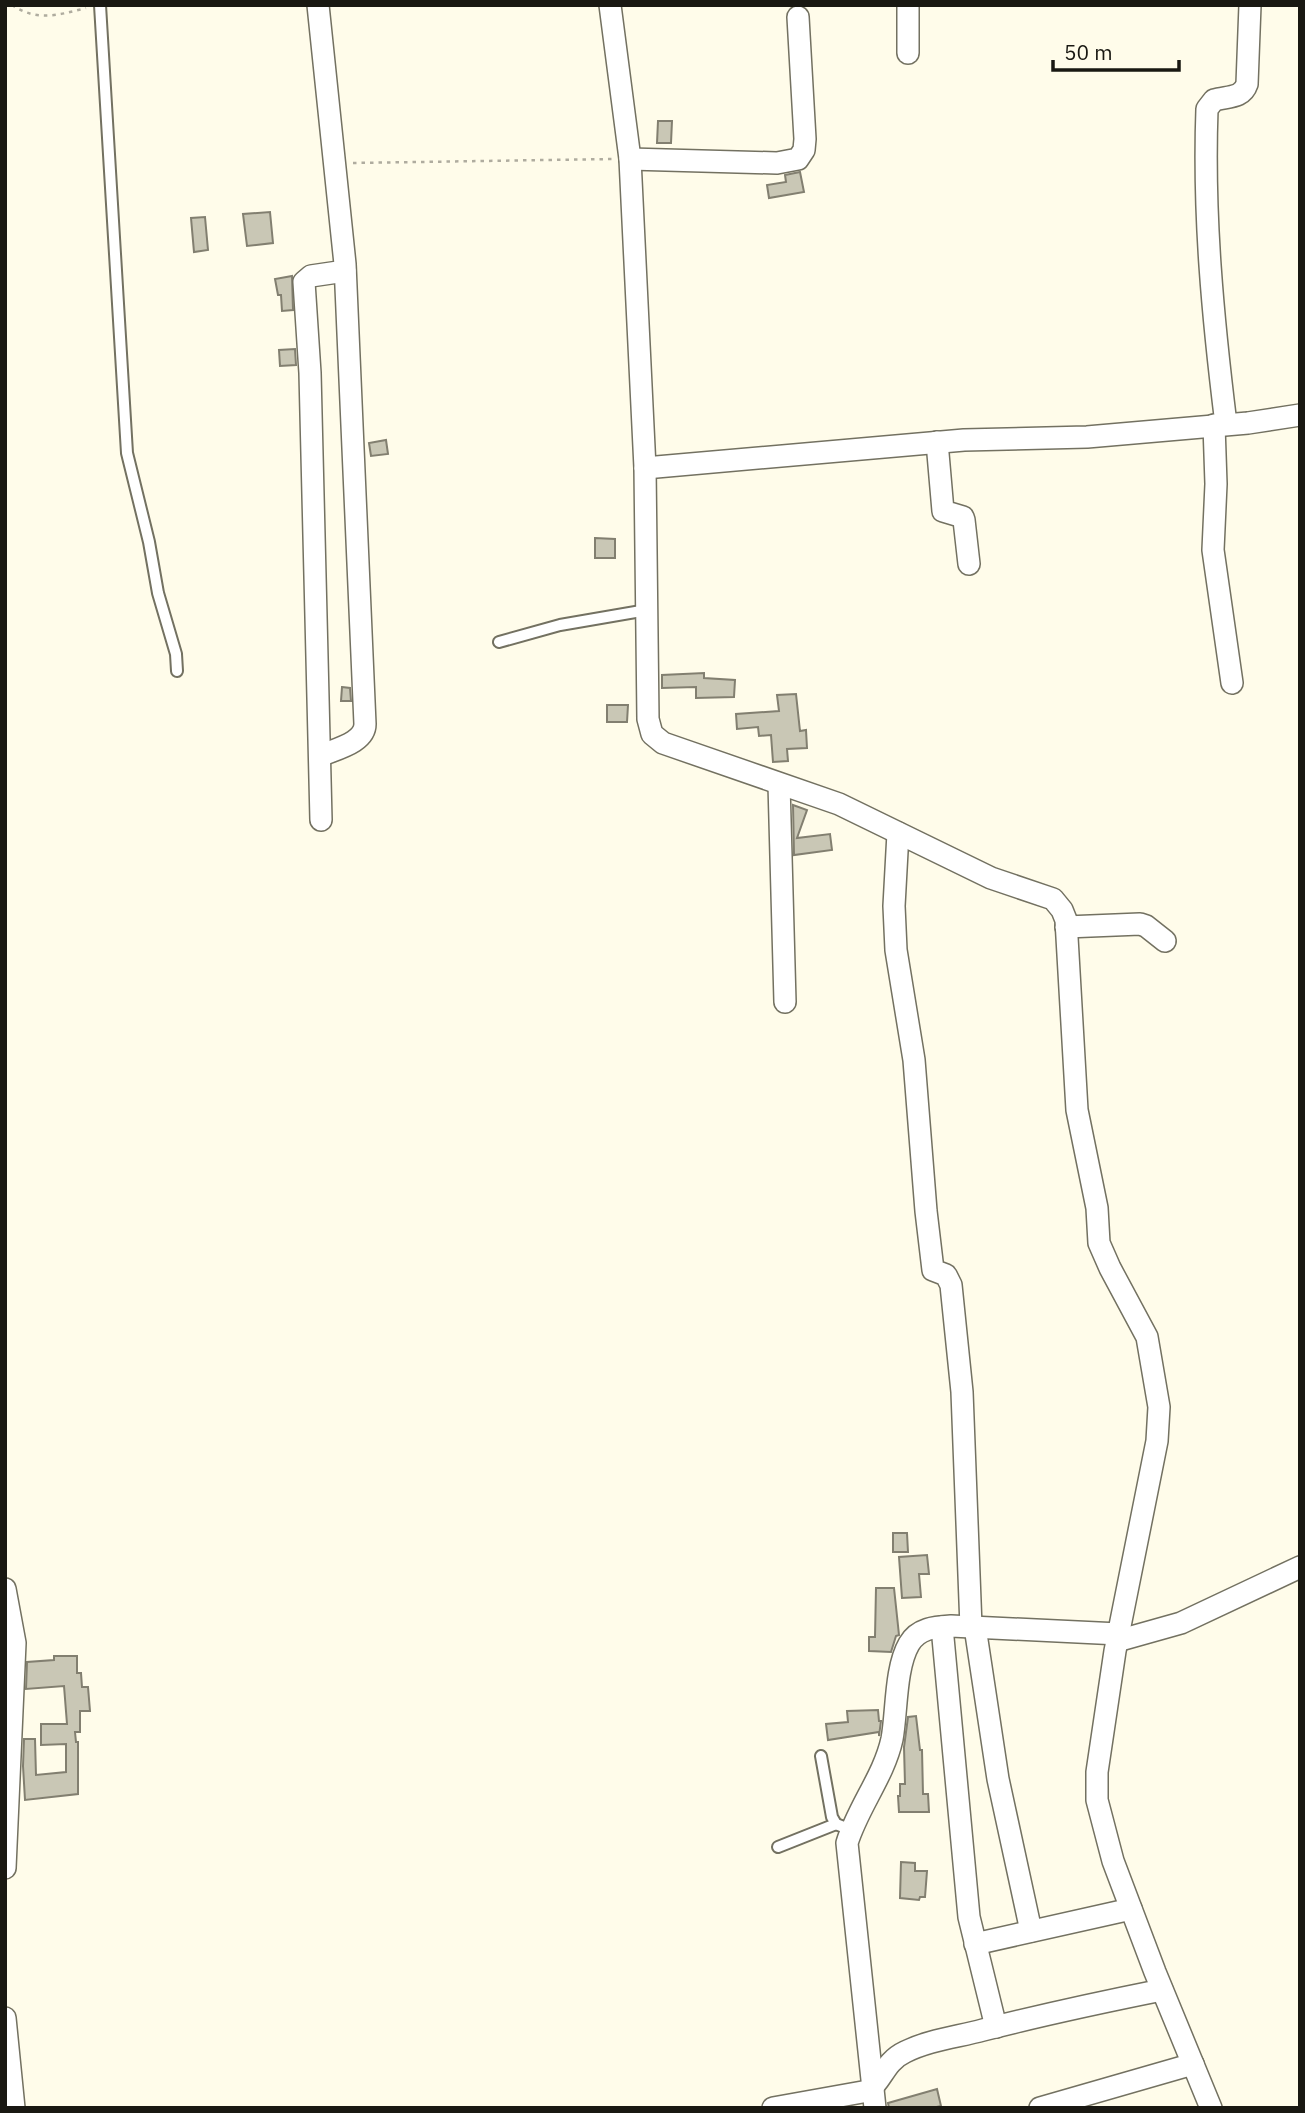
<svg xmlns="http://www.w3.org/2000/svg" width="1305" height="2113" viewBox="0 0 1305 2113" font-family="'IBM Plex Sans',sans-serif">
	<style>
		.building { fill: #c9c7b5; stroke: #827f70; stroke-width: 2 }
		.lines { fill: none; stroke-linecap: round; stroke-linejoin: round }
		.service-casing { stroke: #737161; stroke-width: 14 }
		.minor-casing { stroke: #737161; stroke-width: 24 }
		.path { stroke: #afac9f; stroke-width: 2.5; stroke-dasharray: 3.5 5; stroke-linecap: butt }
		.service { stroke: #fff; stroke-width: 10 }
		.minor { stroke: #fff; stroke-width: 21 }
	</style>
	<rect width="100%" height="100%" fill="#fffcea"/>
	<g class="building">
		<path d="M658,121H672L671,143H657Z"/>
		<path d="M800,172L804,192L769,198L767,185L786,182L785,175Z"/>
		<path d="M270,212L273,243L247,246L243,214Z"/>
		<path d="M205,217L208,250L194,252L191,218Z"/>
		<path d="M292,276L293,310L282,311L281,295H278L275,279Z"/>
		<path d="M295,349L296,365L280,366L279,350Z"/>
		<path d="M386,440L388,454L371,456L369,443Z"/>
		<path d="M595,538L615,539V558H595Z"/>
		<path d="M704,673V678L735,680L734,697L696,698V687L662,688V675Z"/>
		<path d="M342,687L350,688L351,701H341Z"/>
		<path d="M796,694L800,731L806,730L807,748L787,749L788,761L773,762L771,735L759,736L758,727L737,729L736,714L779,711L777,695Z"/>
		<path d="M607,705H628L627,722H607Z"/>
		<path d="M793,805L807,810L797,838L830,834L832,850L794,855Z"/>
		<path d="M893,1533H907L908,1552H893Z"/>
		<path d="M927,1555L929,1574H919L921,1597L902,1598L899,1557Z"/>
		<path d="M876,1588H894L899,1635L896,1636L891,1652L869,1651V1637H875Z"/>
		<path d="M54,1656H77V1673H81L82,1687H88L90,1711H80V1732H75L76,1742H78V1794L25,1800L23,1766L24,1739H35L36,1775L66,1772V1744L41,1745V1724H67L64,1686L26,1689L27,1662L54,1660Z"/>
		<path d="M878,1710L879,1721H881L879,1736V1732L828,1740L826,1724L848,1722L847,1711Z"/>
		<path d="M916,1716L920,1750H922L923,1794H928L929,1812H899L898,1796H900V1784H905L904,1747L908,1717Z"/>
		<path d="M901,1862L915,1863V1871H927L925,1897H920L919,1900L900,1898Z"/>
		<path d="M937,2089L941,2106L932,2108H889L888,2103Z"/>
	</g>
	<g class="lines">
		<g class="service-casing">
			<g id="service">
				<path d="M100,5L127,453L149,542L158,593L176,654L177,671"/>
				<path d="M499,642L560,625L647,610"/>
				<path d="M821,1756L832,1817L836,1824L851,1830"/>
				<path d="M778,1847L836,1824"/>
			</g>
		</g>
		<g class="minor-casing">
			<g id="minor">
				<path d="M318,5L345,264L365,724C365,743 335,749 320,756"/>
				<path d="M610,5L630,159L645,468L648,719L652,734L663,743L839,804L991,878L1053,899L1062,910L1066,920L1077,1110L1097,1208L1099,1243L1110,1268L1147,1337L1159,1407L1157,1441L1115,1651L1097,1772V1800L1113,1861L1155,1972L1211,2108"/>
				<path d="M908,53V5"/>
				<path d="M630,159L777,163L798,159L804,150L805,139L798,17"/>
				<path d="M1226,424C1213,319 1203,215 1207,109L1214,100C1227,96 1242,99 1247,84L1250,5"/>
				<path d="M1214,425L1216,484L1213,550L1232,683"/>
				<path d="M937,442L943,511L963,517L964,520L969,564"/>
				<path d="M645,468L964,440L1087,437L1248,423L1300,415"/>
				<path d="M779,784L785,1002"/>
				<path d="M321,820L310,373L304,282L311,276L345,271"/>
				<path d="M898,833L894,906L896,950L914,1060L926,1211L933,1270L946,1275L951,1285L962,1392L971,1627"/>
				<path d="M1066,927L1140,924L1146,926L1165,941"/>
				<path d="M5,1589L15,1643L5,1868"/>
				<path d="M942,1627L969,1917L996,2027"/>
				<path d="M975,1627L998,1779L1031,1931"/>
				<path d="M1117,1641L1181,1623L1300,1567"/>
				<path d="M975,1944L1131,1909"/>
				<path d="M5,2018L14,2108"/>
				<path d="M773,2108L868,2091C883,2080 884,2062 905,2052C929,2040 957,2037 983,2030C1042,2015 1102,2002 1162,1990"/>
				<path d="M875,2108L847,1843C858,1807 884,1776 892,1739C897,1712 895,1668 909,1644C918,1628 935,1627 951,1626L1119,1634"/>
				<path d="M1040,2108L1193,2064"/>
			</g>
		</g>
		<g class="path">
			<path d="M12,5C37,22 59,15 86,8"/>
			<path d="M353,163L612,159"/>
		</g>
		<use href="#service" class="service"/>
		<use href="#minor" class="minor"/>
	</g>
	<rect width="1305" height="2113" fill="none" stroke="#191812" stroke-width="14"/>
	<path d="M1053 60v10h126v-10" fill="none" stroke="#191812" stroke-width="3.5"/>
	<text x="1064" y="60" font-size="21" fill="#191812" stroke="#fffcea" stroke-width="5" paint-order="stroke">50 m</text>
</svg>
